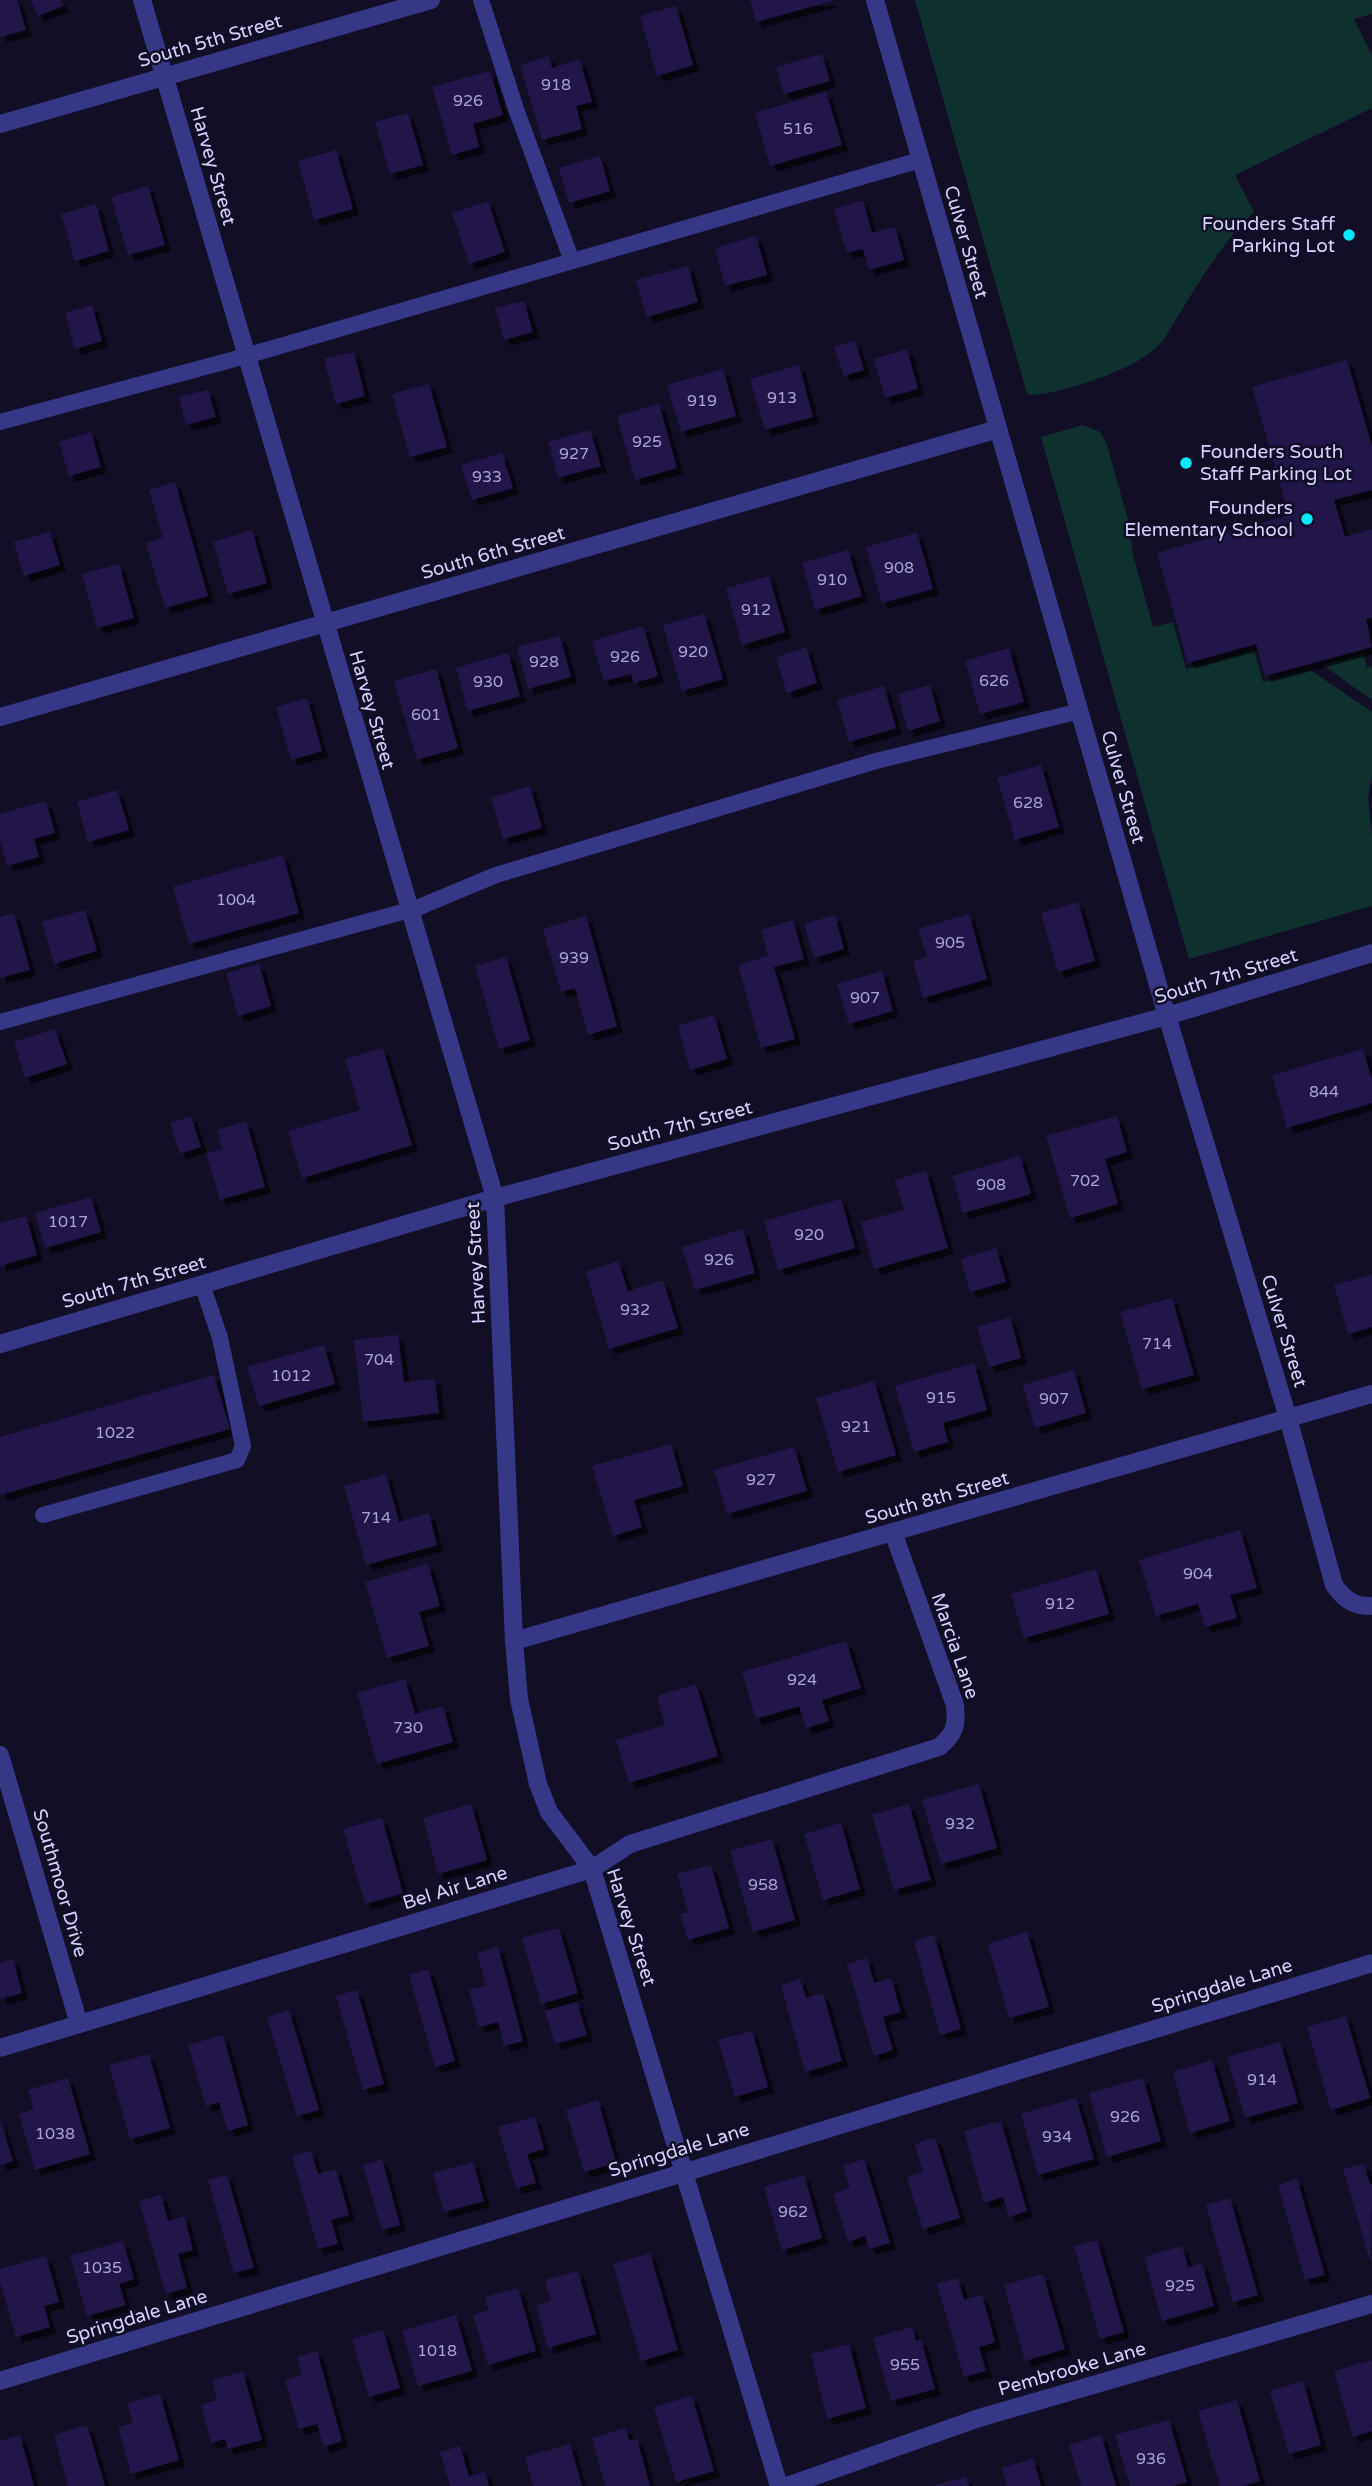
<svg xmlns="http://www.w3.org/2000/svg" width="1372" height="2486" viewBox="0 0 1372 2486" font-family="'Varela Round',sans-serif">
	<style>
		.green { fill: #10302e }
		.building { fill: #211948; filter: url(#shadow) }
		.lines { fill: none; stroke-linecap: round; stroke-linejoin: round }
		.lane { stroke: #373787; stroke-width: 16 }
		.street { stroke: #373787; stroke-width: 18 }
		.poi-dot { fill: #00ebfe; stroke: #110e26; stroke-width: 2.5 }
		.labels { text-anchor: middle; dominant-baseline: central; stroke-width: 5; stroke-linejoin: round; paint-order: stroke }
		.number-label { font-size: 16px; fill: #aaa4d1 }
		.street-label { font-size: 19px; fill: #d7d3ff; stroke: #110e26 }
		.poi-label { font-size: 19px; fill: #d7d3ff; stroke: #110e26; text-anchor: end }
	</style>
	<defs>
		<filter id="shadow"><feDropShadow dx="6" dy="6" stdDeviation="0" flood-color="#0009"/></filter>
	</defs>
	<rect width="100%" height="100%" fill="#110e26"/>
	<g class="green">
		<path d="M915,0H1372V14L1354,19L1372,55V108L1235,175L1254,212C1216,248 1190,298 1162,342C1155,348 1149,355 1141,359C1119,373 1051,398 1027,394Z"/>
		<path d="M1083,425L1100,432L1106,442L1129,523L1133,555L1153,627L1173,622L1186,669L1254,650L1263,682L1310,670L1372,712V775L1368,798L1372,835V906L1189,959L1041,437Z"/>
		<path d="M1363,654L1367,668L1372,666V700L1323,665Z"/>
	</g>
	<g class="building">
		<path d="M0,0H17L26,30L0,37Z"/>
		<path d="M31,0H60L63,6L38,16Z"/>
		<path d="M750,0H832V1L756,22Z"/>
		<path d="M676,6L693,65L657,76L640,16Z"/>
		<path d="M822,54L830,81L784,94L776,67Z"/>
		<path d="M549,56L552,68L580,60L592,102L576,106L582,129L542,140L520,65Z"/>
		<path d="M490,71L503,115L473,124L479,147L452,155L432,87Z"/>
		<path d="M826,92L842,145L770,166L755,113Z"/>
		<path d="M408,113L423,165L390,174L375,122Z"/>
		<path d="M336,150L353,209L314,220L298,161Z"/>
		<path d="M600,156L610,191L569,203L559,168Z"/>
		<path d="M148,186L165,245L128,255L111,197Z"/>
		<path d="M863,200L872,233L895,227L904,260L869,270L863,249L847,253L834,209Z"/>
		<path d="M488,201L505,252L469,264L452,213Z"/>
		<path d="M96,204L109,251L75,261L61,214Z"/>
		<path d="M756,236L767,275L725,286L715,248Z"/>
		<path d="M688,266L698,302L647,317L636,280Z"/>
		<path d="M524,301L533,332L504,340L495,308Z"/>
		<path d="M92,305L102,341L75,349L65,313Z"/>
		<path d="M855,341L864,370L844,376L834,347Z"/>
		<path d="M907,349L918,389L885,398L874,359Z"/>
		<path d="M354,352L365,396L336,404L324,359Z"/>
		<path d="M1347,360L1372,446V490L1334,500L1345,537L1372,529V618L1366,619L1372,647L1265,676L1256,644L1188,663L1157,553L1289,515L1252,387Z"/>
		<path d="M799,365L813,417L765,430L750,379Z"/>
		<path d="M723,369L736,416L681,432L667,385Z"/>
		<path d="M429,384L447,447L410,457L392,394Z"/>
		<path d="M208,390L216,417L186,425L179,397Z"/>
		<path d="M659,404L677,468L635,480L617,416Z"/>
		<path d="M590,430L601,466L558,478L548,442Z"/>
		<path d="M91,432L101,467L69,476L59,442Z"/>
		<path d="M502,453L513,488L472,500L461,465Z"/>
		<path d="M175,482L208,596L165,608L146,543L163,538L149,490Z"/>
		<path d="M252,530L267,583L228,594L213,542Z"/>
		<path d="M50,532L60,565L24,576L14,542Z"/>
		<path d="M917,533L933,589L882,603L866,547Z"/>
		<path d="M848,550L862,596L815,610L802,563Z"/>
		<path d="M119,564L134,618L97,628L82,574Z"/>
		<path d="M769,576L785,632L742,645L726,588Z"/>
		<path d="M704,614L723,679L682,691L663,625Z"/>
		<path d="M643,626L658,676L634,683L631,674L604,681L592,641Z"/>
		<path d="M560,636L571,677L528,689L517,647Z"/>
		<path d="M806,647L817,683L787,693L776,657Z"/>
		<path d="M1009,648L1024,702L980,714L965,661Z"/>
		<path d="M508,653L520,696L468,711L456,668Z"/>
		<path d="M436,669L458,748L417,760L394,681Z"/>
		<path d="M930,685L940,721L908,731L898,694Z"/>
		<path d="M884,686L896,728L849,742L837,700Z"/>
		<path d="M307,698L322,751L291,760L276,707Z"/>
		<path d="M1041,765L1059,827L1015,840L997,778Z"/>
		<path d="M530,786L542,828L503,839L491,798Z"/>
		<path d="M117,790L129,830L88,842L77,802Z"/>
		<path d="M46,801L55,833L34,839L39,857L7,866L0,840V814Z"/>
		<path d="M283,855L299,913L189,944L173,887Z"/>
		<path d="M1078,902L1095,961L1058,972L1041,913Z"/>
		<path d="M85,910L97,951L54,964L42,922Z"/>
		<path d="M14,913L30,970L0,978V917Z"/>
		<path d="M969,914L987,979L923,998L913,961L927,957L918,929Z"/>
		<path d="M835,915L844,949L814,958L804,924Z"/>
		<path d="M586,916L617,1026L588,1035L575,988L561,992L543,929Z"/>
		<path d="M793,920L804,959L774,967L795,1039L761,1048L738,965L768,956L761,930Z"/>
		<path d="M506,957L530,1040L499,1049L475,966Z"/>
		<path d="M259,964L271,1006L238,1016L226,973Z"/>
		<path d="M882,971L893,1011L849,1024L837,984Z"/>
		<path d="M714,1015L727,1059L690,1070L678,1026Z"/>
		<path d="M55,1029L67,1064L25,1078L14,1042Z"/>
		<path d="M383,1048L412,1145L302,1178L288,1131L360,1110L345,1059Z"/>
		<path d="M1363,1049L1372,1081V1103L1287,1128L1272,1075Z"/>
		<path d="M191,1116L201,1147L180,1154L170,1123Z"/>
		<path d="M1117,1116L1127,1152L1105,1159L1118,1204L1070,1218L1046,1136Z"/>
		<path d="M246,1121L265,1187L220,1200L206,1153L222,1149L217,1130Z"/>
		<path d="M1020,1156L1031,1194L963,1213L952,1176Z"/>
		<path d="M926,1171L948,1248L874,1269L861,1222L904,1210L895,1180Z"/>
		<path d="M91,1197L101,1232L45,1248L35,1213Z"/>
		<path d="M841,1199L855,1248L778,1270L764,1221Z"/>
		<path d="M26,1216L37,1255L0,1266V1223Z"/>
		<path d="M743,1229L755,1273L695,1290L682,1247Z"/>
		<path d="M996,1248L1006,1282L970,1292L961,1259Z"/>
		<path d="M618,1261L628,1291L663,1280L678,1328L609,1349L586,1272Z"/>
		<path d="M1372,1275V1327L1348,1334L1334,1285Z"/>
		<path d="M1172,1298L1194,1375L1142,1389L1120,1312Z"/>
		<path d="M1010,1317L1021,1358L989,1367L977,1327Z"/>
		<path d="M398,1335L404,1382L435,1379L439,1413L363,1422L354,1340Z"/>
		<path d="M324,1345L335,1384L259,1406L247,1367Z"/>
		<path d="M974,1363L987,1410L943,1423L948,1442L914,1452L895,1386Z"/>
		<path d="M1074,1370L1086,1413L1035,1428L1023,1385Z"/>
		<path d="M214,1375L230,1429L0,1495V1437Z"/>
		<path d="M874,1381L896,1455L838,1472L816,1398Z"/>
		<path d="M671,1444L683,1486L634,1500L642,1527L613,1536L592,1466Z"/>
		<path d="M794,1447L807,1491L727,1514L714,1470Z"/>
		<path d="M386,1474L399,1522L429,1513L437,1545L366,1565L344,1486Z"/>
		<path d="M1240,1530L1257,1588L1230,1595L1237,1618L1205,1627L1198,1604L1156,1616L1139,1560Z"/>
		<path d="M428,1564L440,1606L419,1612L429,1646L387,1658L365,1582Z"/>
		<path d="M1096,1569L1109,1614L1024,1638L1011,1594Z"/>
		<path d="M846,1641L861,1688L822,1700L829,1721L806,1728L799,1706L756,1719L742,1672Z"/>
		<path d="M405,1679L415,1714L443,1706L453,1742L377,1764L357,1693Z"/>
		<path d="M696,1684L718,1756L629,1783L616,1740L665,1725L657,1696Z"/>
		<path d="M979,1784L997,1848L941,1864L922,1800Z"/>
		<path d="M471,1804L487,1860L438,1874L423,1818Z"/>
		<path d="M909,1804L931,1880L894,1890L872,1815Z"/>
		<path d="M382,1818L403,1893L365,1904L343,1829Z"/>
		<path d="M841,1823L860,1889L823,1900L804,1834Z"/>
		<path d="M772,1839L795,1920L753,1932L730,1851Z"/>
		<path d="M711,1865L729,1928L688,1940L680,1914L688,1912L677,1874Z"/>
		<path d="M559,1928L578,1993L541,2004L522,1938Z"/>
		<path d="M1027,1932L1049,2007L1009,2018L988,1944Z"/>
		<path d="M934,1935L961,2029L940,2035L914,1941Z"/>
		<path d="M498,1947L523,2041L504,2046L498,2022L479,2027L469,1990L486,1986L477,1953Z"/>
		<path d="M867,1958L874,1983L891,1978L901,2012L883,2017L893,2050L874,2056L847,1964Z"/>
		<path d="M13,1959L22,1993L0,1999V1963Z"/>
		<path d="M428,1969L455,2061L435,2067L409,1975Z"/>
		<path d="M800,1979L806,1998L823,1993L842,2061L805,2072L781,1985Z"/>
		<path d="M357,1990L384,2084L363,2090L336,1996Z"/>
		<path d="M577,2002L587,2035L555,2044L545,2011Z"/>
		<path d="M289,2010L319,2110L297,2116L267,2017Z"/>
		<path d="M1346,2016L1370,2098L1331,2110L1307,2027Z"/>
		<path d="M752,2031L768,2087L735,2097L718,2040Z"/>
		<path d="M223,2035L248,2125L228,2131L219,2102L206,2106L188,2045Z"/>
		<path d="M1280,2042L1298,2103L1245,2118L1227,2057Z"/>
		<path d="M149,2054L170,2128L130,2139L109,2065Z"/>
		<path d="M1212,2060L1230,2121L1190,2133L1173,2072Z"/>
		<path d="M68,2078L90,2154L35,2170L19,2114L34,2109L28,2090Z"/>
		<path d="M1143,2078L1161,2141L1107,2157L1089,2093Z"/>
		<path d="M1076,2098L1094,2159L1038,2175L1021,2114Z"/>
		<path d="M598,2100L616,2163L584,2172L566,2110Z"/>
		<path d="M535,2117L544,2149L527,2154L536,2183L516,2188L498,2127Z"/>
		<path d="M0,2120L13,2161L0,2165Z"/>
		<path d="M1001,2121L1027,2211L1009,2217L1003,2197L984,2203L964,2131Z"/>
		<path d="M935,2137L960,2218L923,2229L907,2177L923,2172L915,2144Z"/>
		<path d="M311,2151L318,2174L336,2169L349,2215L331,2220L338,2244L318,2249L292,2156Z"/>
		<path d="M382,2159L400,2225L382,2230L363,2165Z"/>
		<path d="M864,2159L890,2243L869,2249L865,2236L848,2242L833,2194L850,2188L843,2166Z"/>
		<path d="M473,2162L484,2201L444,2212L433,2173Z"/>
		<path d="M1364,2164L1370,2185L1372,2184L1371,2264L1343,2169Z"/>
		<path d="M227,2175L254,2268L234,2273L208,2180Z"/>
		<path d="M804,2175L822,2238L782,2250L764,2187Z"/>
		<path d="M1297,2179L1325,2275L1305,2280L1278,2185Z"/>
		<path d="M161,2195L168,2221L184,2216L193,2250L178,2254L187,2288L166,2294L139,2201Z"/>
		<path d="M1230,2198L1258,2295L1233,2302L1206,2205Z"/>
		<path d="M1097,2240L1124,2332L1100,2339L1074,2246Z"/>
		<path d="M123,2241L134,2279L119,2284L126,2305L87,2316L70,2256Z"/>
		<path d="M1182,2246L1188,2267L1202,2263L1214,2306L1162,2321L1144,2257Z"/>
		<path d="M650,2253L678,2350L641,2361L613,2264Z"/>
		<path d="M46,2256L59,2302L44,2306L50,2327L16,2337L0,2281V2269Z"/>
		<path d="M578,2271L596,2334L548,2348L536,2305L551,2301L545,2280Z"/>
		<path d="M1043,2274L1065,2349L1025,2361L1004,2285Z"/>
		<path d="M958,2278L964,2300L982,2295L995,2342L979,2347L986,2371L964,2377L937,2284Z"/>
		<path d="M518,2288L536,2351L488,2365L473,2315L489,2310L485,2297Z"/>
		<path d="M456,2315L472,2371L418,2386L402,2331Z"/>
		<path d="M912,2327L916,2341L921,2340L935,2389L891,2401L873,2338Z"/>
		<path d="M383,2330L400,2388L369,2397L352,2339Z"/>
		<path d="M849,2344L866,2408L827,2419L811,2354Z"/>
		<path d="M317,2351L342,2441L324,2447L317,2424L299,2429L285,2380L302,2375L297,2357Z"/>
		<path d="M1372,2360V2431L1353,2437L1334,2371Z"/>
		<path d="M243,2372L262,2440L228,2449L225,2439L211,2443L201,2405L217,2400L212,2380Z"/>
		<path d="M1303,2381L1321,2445L1289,2454L1270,2391Z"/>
		<path d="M160,2394L179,2460L131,2474L118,2427L133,2423L127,2403Z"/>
		<path d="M692,2396L714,2471L676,2482L654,2407Z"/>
		<path d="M1237,2400L1260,2481L1242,2486H1220L1198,2411Z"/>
		<path d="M1169,2420L1187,2482L1173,2486H1130L1115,2435Z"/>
		<path d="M87,2425L105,2486H68L54,2435Z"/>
		<path d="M626,2428L629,2441L637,2439L650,2486H605L592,2438Z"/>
		<path d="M20,2435L34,2486H0V2441Z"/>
		<path d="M1101,2435L1116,2486H1081L1069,2445Z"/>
		<path d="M570,2444L582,2486H533L525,2457Z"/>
		<path d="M460,2446L469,2476L485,2472L489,2486H450L440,2452Z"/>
		<path d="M1033,2459L1041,2486H1007L1002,2468Z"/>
		<path d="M966,2477L969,2486H935V2485Z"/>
	</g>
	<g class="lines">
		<g class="lane">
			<path d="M481,0L516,109L572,261"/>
			<path d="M0,422L246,356L920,160"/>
			<path d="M0,1022L417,908L496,875L876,761L1080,711"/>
			<path d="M43,1515L237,1460L243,1446L220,1338L202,1284"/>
		</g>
		<g class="street">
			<path d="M142,0L495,1198L514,1641L519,1699L538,1784L549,1812L592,1869L779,2486"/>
			<path d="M875,0L1167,1016L1288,1418L1334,1585C1344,1599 1354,1607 1372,1606"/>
			<path d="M0,124L431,0"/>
			<path d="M0,717L998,429"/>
			<path d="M0,1344L495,1198L1167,1016L1372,953"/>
			<path d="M514,1641L1372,1394"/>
			<path d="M0,1755L79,2024"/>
			<path d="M0,2048L592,1869L630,1844L939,1747C955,1734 957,1726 955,1705L893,1532"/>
			<path d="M0,2381L1372,1963"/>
			<path d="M787,2486L979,2418L1372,2304"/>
		</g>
	</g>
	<g class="poi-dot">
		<circle cx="1349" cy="235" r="7"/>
		<circle cx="1186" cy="463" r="7"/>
		<circle cx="1307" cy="519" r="7"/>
	</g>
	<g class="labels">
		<g class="number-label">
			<text x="556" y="85">918</text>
			<text x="468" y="101">926</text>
			<text x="798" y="129">516</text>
			<text x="782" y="398">913</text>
			<text x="702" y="401">919</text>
			<text x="647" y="442">925</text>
			<text x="574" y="454">927</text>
			<text x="487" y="477">933</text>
			<text x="899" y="568">908</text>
			<text x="832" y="580">910</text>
			<text x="756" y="610">912</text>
			<text x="693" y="652">920</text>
			<text x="625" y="657">926</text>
			<text x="544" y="662">928</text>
			<text x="994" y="681">626</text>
			<text x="488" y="682">930</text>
			<text x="426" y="715">601</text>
			<text x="1028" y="803">628</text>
			<text x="236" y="900">1004</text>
			<text x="950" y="943">905</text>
			<text x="574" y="958">939</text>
			<text x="865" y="998">907</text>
			<text x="1324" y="1092">844</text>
			<text x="1085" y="1181">702</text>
			<text x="991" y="1185">908</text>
			<text x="68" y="1222">1017</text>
			<text x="809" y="1235">920</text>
			<text x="719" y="1260">926</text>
			<text x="635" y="1310">932</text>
			<text x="1157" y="1344">714</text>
			<text x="379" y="1360">704</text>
			<text x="291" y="1376">1012</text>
			<text x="941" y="1398">915</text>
			<text x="1054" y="1399">907</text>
			<text x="856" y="1427">921</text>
			<text x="115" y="1433">1022</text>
			<text x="761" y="1480">927</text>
			<text x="376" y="1518">714</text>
			<text x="1198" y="1574">904</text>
			<text x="1060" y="1604">912</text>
			<text x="802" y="1680">924</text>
			<text x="408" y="1728">730</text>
			<text x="960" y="1824">932</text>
			<text x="763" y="1885">958</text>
			<text x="1262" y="2080">914</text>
			<text x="1125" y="2117">926</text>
			<text x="55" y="2134">1038</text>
			<text x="1057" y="2137">934</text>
			<text x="793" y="2212">962</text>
			<text x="102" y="2268">1035</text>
			<text x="1180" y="2286">925</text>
			<text x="437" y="2351">1018</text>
			<text x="905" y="2365">955</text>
			<text x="1151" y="2459">936</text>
		</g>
		<g class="street-label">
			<text transform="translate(210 41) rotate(-16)">South 5th Street</text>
			<text transform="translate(213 166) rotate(74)">Harvey Street</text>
			<text transform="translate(966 242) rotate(74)">Culver Street</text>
			<text transform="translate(493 553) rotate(-16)">South 6th Street</text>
			<text transform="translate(372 710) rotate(74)">Harvey Street</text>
			<text transform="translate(1123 787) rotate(74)">Culver Street</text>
			<text transform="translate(1226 976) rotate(-17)">South 7th Street</text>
			<text transform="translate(680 1126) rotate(-15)">South 7th Street</text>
			<text transform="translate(476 1263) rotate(-93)">Harvey Street</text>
			<text transform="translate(134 1282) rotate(-16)">South 7th Street</text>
			<text transform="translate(1284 1331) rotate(73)">Culver Street</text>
			<text transform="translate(937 1498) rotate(-16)">South 8th Street</text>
			<text transform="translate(955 1646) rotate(71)">Marcia Lane</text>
			<text transform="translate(60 1883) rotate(74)">Southmoor Drive</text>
			<text transform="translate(455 1888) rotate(-17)">Bel Air Lane</text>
			<text transform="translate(631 1927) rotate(72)">Harvey Street</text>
			<text transform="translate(1222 1986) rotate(-17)">Springdale Lane</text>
			<text transform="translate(679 2150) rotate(-17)">Springdale Lane</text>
			<text transform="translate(137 2317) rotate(-17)">Springdale Lane</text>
			<text transform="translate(1072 2369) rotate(-16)">Pembrooke Lane</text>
		</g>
		<g class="poi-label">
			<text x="1335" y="224">Founders Staff<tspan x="1335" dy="22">Parking Lot</tspan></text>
			<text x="1200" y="452" text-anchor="start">Founders South<tspan x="1200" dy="22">Staff Parking Lot</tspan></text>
			<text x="1293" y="508">Founders<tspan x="1293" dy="22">Elementary School</tspan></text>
		</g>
	</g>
</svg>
